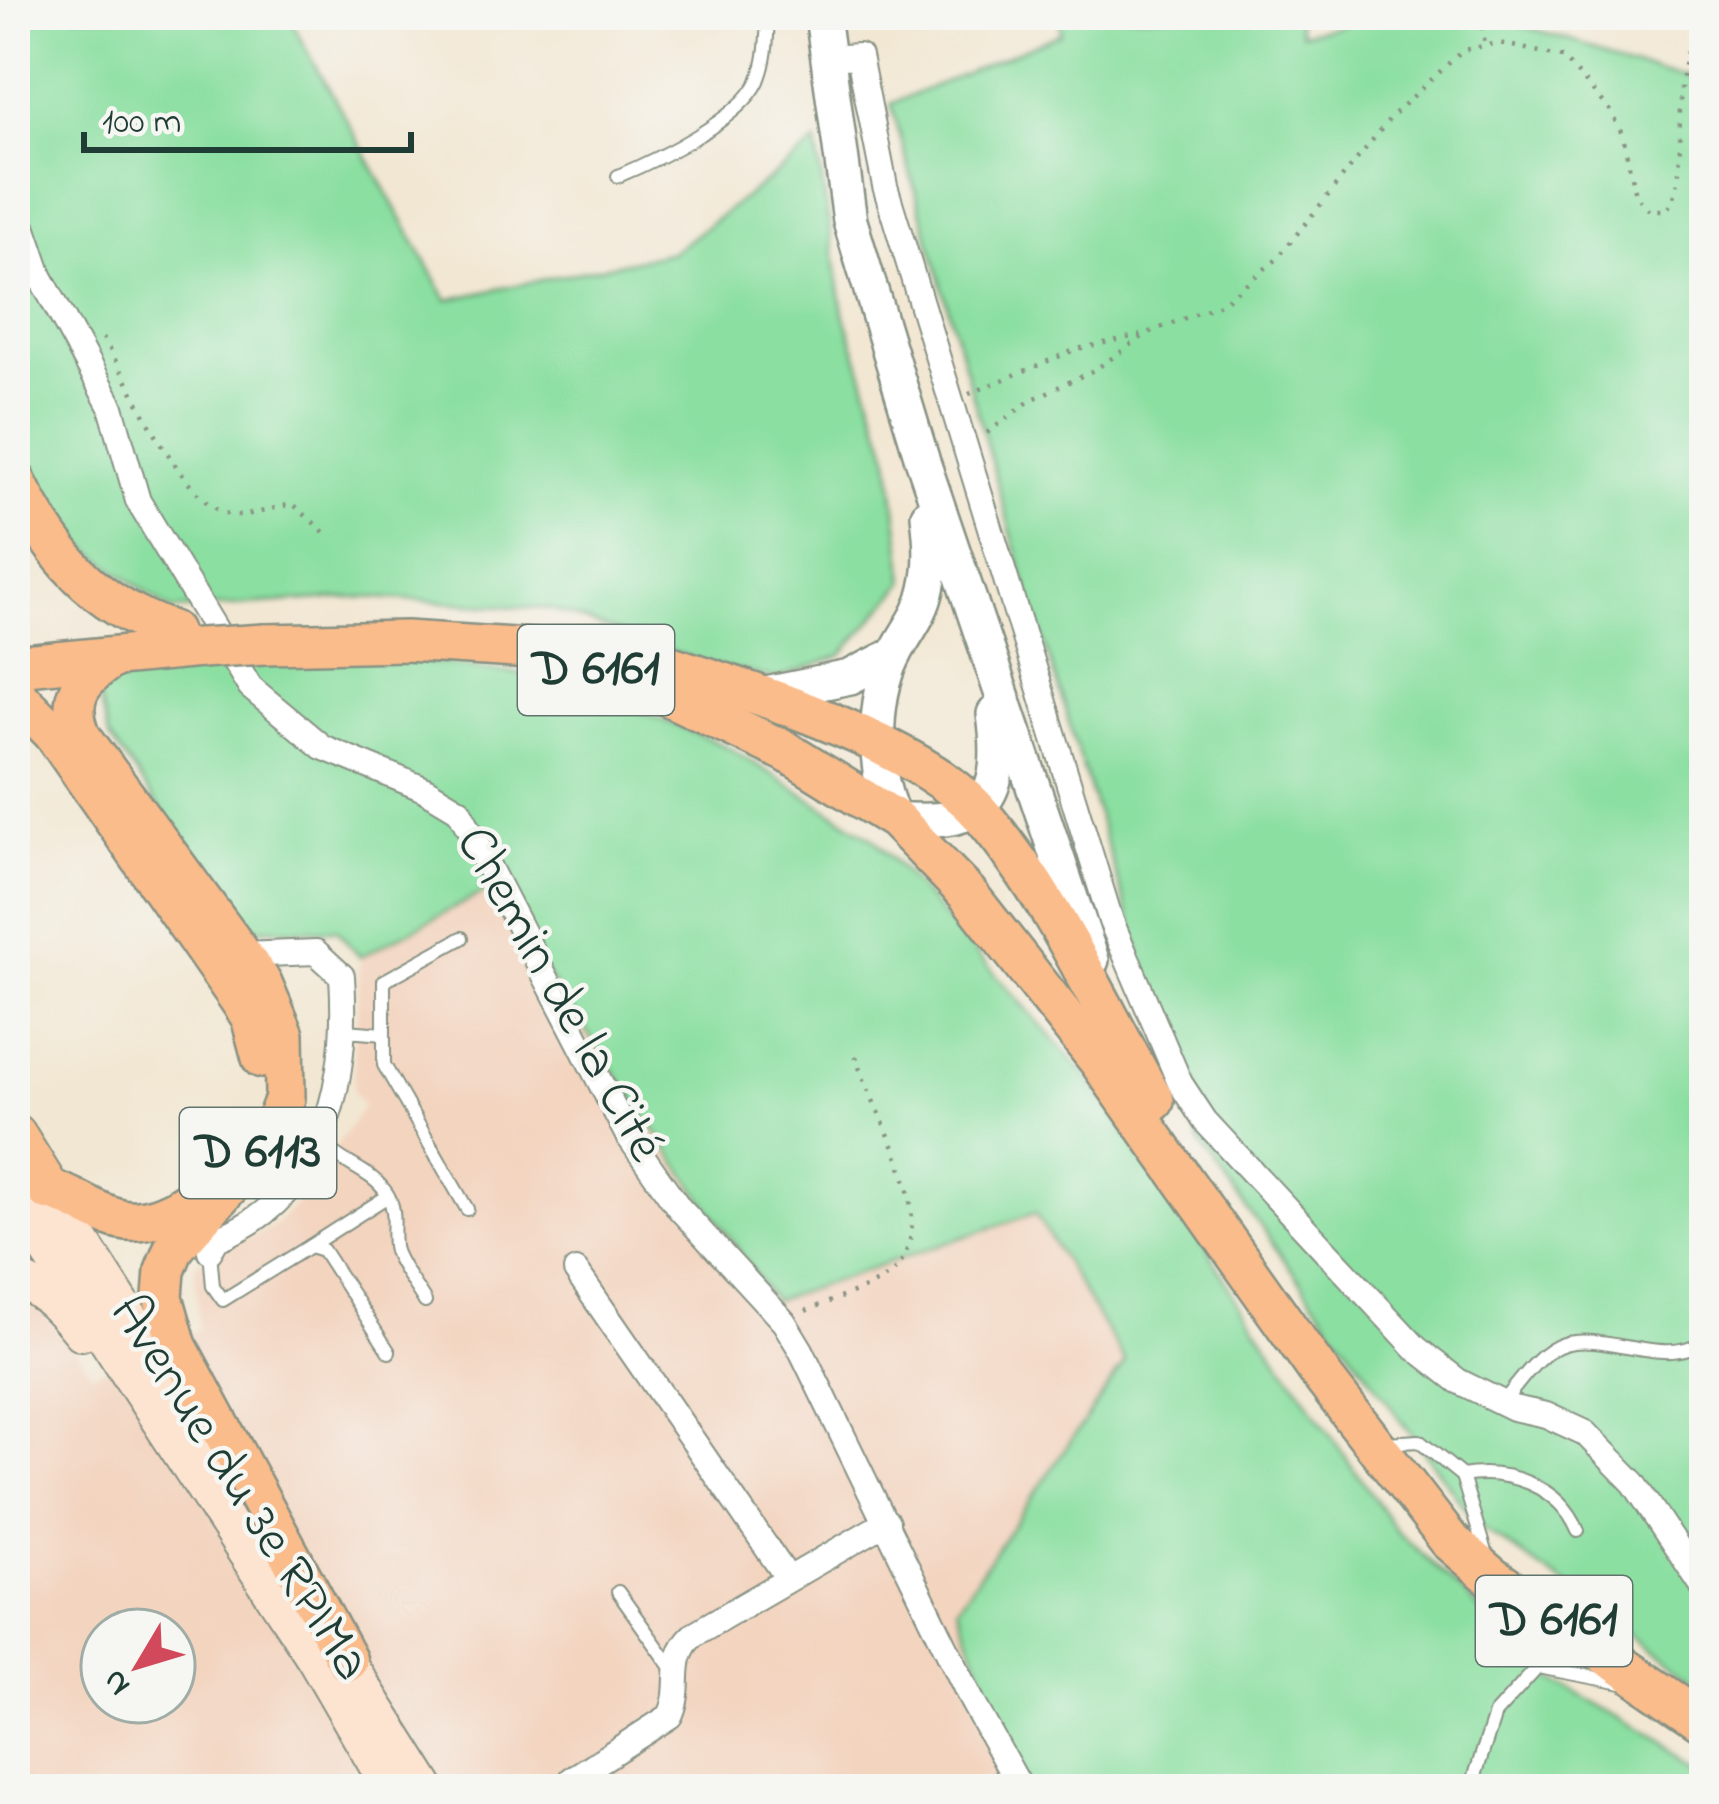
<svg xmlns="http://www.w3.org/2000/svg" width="1719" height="1804" viewBox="0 0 1719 1804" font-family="'Indie Flower',sans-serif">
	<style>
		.built { fill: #f3d4bf; fill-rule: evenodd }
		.green { fill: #8bdfa1; stroke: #558e6a; stroke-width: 3 }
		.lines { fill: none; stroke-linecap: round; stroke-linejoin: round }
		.service-casing { stroke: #889284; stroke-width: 16 }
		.minor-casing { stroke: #889284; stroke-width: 28 }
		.tertiary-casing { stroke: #889284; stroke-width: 38 }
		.secondary-casing { stroke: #889284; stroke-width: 40 }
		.primary-casing { stroke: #889284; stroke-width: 44 }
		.trunk-casing { stroke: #889284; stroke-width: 46 }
		.path { stroke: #889284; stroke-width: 4.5; stroke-dasharray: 3 9; stroke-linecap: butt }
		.service { stroke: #fff; stroke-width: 12 }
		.minor { stroke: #fff; stroke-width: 24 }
		.tertiary { stroke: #fff; stroke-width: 33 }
		.secondary { stroke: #fde4d1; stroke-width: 36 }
		.primary { stroke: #fabc8b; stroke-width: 39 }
		.trunk { stroke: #fabc8b; stroke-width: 42 }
		.primary-bridge-casing { stroke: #889284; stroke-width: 44; stroke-linecap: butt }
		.primary-bridge { stroke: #fabc8b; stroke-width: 39 }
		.labels { text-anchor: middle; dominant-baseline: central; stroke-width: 9; stroke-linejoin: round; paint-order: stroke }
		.shield { fill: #f6f6f2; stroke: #60746d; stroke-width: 3 }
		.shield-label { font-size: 51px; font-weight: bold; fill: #1f3d34 }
		.street-label { font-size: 54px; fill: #1f3d34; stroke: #f6f6f2 }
	</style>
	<rect width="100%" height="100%" fill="#f6f6f2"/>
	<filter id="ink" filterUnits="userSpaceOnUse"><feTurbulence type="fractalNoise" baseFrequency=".00833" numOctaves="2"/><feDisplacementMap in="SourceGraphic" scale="24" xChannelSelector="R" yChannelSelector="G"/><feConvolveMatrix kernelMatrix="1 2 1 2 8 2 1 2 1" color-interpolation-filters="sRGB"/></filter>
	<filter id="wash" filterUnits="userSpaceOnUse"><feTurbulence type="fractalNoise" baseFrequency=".004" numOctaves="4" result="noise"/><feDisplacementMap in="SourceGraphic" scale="48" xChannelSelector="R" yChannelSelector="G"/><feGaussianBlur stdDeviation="2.7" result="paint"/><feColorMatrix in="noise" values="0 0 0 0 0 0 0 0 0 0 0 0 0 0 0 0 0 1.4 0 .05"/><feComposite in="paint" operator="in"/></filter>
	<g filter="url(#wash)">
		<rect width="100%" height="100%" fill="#f2e7d3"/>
		<path class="built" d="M487,889L774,1301L1035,1213L1125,1362L957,1607L1027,1789H15V1298L32,1301L93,1373L200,1329L194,1264L274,1225L296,1204L364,1106L353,1092L360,957ZM102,1630H174V1702H102Z"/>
		<g class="green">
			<path d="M15,15H288L447,300L673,252L816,143L842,308L890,458L905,582L841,656L777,679L704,663L551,609L363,597L172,610L65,533L15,432V214L25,196L15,185Z"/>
			<path d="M1059,15H1296L1301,33L1391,15H1488L1704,80V1682L1477,1524L1199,1143L1022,571L891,104L1061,33Z"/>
			<path d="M375,654L566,680L730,748L874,839L1086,1075L1395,1529L1552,1679L1704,1765V1789H1027L957,1607L1125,1362L1035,1213L774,1301L488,890L360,957L336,930L244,928L109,735L99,692L134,668Z"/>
		</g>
	</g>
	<g filter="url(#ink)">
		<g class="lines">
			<g class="service-casing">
				<g id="service">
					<path d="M618,176C656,160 741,119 758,81C767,60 767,37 768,15"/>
					<path d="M462,938L384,981V1065L467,1209"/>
					<path d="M346,1031L384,1034"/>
					<path d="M319,1141C342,1165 372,1170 387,1194C399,1214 390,1231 395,1251C401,1268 416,1286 425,1302"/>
					<path d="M310,1246L388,1196"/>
					<path d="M210,1251L213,1286L223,1300L310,1246L323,1250L389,1352"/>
					<path d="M1502,1403C1519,1384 1538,1352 1564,1344C1607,1332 1666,1370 1704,1341"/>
					<path d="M1385,1443L1419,1441L1462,1476L1486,1555"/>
					<path d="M1462,1476C1508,1468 1559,1486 1578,1531"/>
					<path d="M618,1592L673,1669"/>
					<path d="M1500,1597L1538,1667L1627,1684"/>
					<path d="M1472,1785L1495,1714L1538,1667"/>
					<path d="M543,1789L572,1779"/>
				</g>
			</g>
			<g class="minor-casing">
				<g id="minor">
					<path d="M825,58L859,56L885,186L1111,921L1180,1083L1205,1121L1416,1348L1458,1381L1513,1408L1546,1415L1585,1433L1634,1483L1704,1588"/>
					<path d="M15,203L40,276L111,407L138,501L250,687L322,747L424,789L459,810L627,1134L679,1208L784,1322L801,1350L973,1703L1021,1789"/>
					<path d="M210,1251L217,1239C325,1197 349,1081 342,976L316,952L242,955L240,961"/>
					<path d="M576,1271L787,1577"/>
					<path d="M578,1789L572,1779L670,1716C685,1685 666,1660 694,1634L887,1522"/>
				</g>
			</g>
			<g class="tertiary-casing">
				<g id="tertiary">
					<path d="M822,15L850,221L923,462L1092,960"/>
					<path d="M928,515C931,540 933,564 927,589C922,615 905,633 894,656C872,701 872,775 895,819C984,827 1006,802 994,714"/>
					<path d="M761,695L850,677L895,654"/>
				</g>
			</g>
			<g class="secondary-casing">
				<g id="secondary">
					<path d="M48,1189L227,1471"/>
					<path d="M15,1199L315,1658L391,1789"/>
					<path d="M15,1279C43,1287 63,1310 81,1332"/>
					<path d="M333,1640L427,1789"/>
				</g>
			</g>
			<g class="primary-casing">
				<g id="primary">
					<path d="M15,480C52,555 92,603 172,631"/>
					<path d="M265,644L406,641L530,649L643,684L785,751L895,819L967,893L1099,1061L1324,1379L1449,1540L1492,1577L1704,1722"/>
					<path d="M616,649C711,678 915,738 979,812C1052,895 1100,1006 1154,1101"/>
					<path d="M114,657C81,678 65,697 81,736L262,983L284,1035L285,1098L274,1127L254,1158L174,1248L165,1271L163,1297L177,1346L347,1661"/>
					<path d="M15,666L200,648"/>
					<path d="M15,694L54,734L237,996L251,1017L262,1058"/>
					<path d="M48,1189C72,1195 88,1209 111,1217C146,1231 185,1207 209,1184"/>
				</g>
			</g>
			<g class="trunk-casing">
				<path id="trunk" d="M15,1136L48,1189"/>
			</g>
			<g class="path">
				<path d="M1480,15L1485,45"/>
				<path d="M102,339C131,380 180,502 228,514C245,519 275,507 293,504L324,532"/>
				<path d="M969,394L1077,349L1145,334"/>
				<path d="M987,433L1031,400L1096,369L1148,333L1220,304L1276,260L1391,117L1463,50L1499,43L1563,57L1610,111L1623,136L1635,195L1649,210H1666C1697,178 1659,79 1704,15"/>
				<path d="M806,1311C831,1299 883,1287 899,1265C939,1207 874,1116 856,1058L861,1051"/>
			</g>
			<use href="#service" class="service"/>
			<use href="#minor" class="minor"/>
			<use href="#tertiary" class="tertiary"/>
			<use href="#secondary" class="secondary"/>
			<use href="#primary" class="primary"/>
			<use href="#trunk" class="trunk"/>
			<g class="primary-bridge-casing">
				<path id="primary-bridge" d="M200,648L265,644"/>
			</g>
			<use href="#primary-bridge" class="primary-bridge"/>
		</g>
	</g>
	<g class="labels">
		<g class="shield">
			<rect x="518" y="625" width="156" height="90" rx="9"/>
			<rect x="180" y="1108" width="156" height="90" rx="9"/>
			<rect x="1476" y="1576" width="156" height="90" rx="9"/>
		</g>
		<g class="shield-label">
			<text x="596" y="670">D 6161</text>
			<text x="258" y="1153">D 6113</text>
			<text x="1554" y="1621">D 6161</text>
		</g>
		<g class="street-label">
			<text transform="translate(558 995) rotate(61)">Chemin de la Cité</text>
			<text transform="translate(238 1489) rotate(58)">Avenue du 3e RPIMa</text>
		</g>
	</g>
	<rect width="1719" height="1804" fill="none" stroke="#f6f6f2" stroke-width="60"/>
	<g transform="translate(138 1666) rotate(232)"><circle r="57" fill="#f6f6f2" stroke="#a0aca6" stroke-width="3"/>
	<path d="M0-9L21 45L0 30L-21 45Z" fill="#d1495b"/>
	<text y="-18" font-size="33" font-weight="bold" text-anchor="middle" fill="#1f3d34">N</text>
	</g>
	<path d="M84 132v18h327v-18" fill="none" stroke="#1f3d34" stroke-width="6"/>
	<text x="102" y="132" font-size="36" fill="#1f3d34" stroke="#f6f6f2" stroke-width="9" paint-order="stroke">100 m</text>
</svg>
